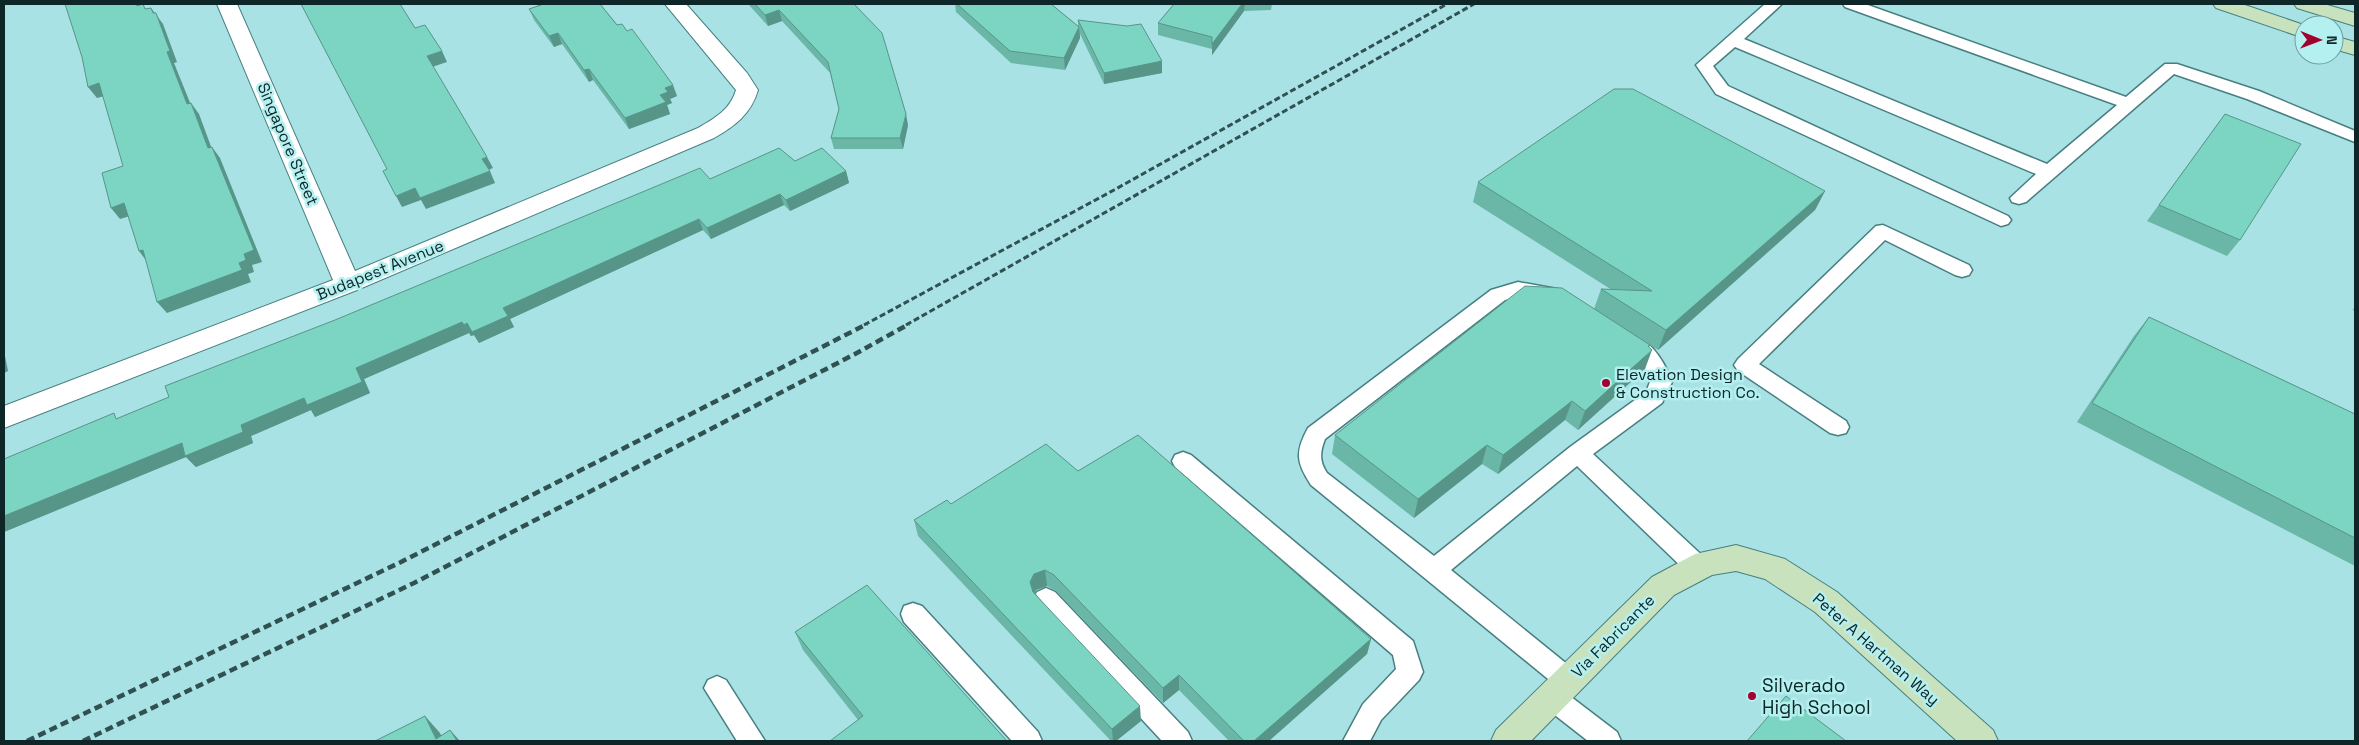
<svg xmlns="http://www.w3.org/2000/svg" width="2359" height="745" viewBox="0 0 2359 745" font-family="'Space Grotesk',sans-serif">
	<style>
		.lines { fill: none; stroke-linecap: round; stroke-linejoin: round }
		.lane-casing { stroke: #477f81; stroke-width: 3 }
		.street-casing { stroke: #477f81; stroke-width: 2 }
		.secondary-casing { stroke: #477f81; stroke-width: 2 }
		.lane { fill: #fff; fill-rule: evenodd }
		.street { fill: #fff; fill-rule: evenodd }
		.secondary { fill: #c9e2be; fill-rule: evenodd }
		.rail-far1 { stroke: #305051; stroke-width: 3; stroke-dasharray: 6 3; stroke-linecap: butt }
		.rail { stroke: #305051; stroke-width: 4.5; stroke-dasharray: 8 4.5; stroke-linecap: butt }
		.wall { fill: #6bb7a7 }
		.shaded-wall { fill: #579588 }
		.building { fill: #7cd5c2; stroke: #579588 }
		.poi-dot { fill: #a1012c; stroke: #b5f0f1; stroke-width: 2 }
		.labels { text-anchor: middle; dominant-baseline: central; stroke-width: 5; stroke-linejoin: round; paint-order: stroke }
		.street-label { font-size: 16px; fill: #0e2627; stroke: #b5f0f1 }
		.poi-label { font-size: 16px; fill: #0e2627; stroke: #b5f0f1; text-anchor: start }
		.near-poi-label { font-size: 19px; fill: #0e2627; stroke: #b5f0f1; text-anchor: start }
	</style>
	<rect width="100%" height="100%" fill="#a8e2e4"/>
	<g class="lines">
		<g class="lane-casing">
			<g id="lane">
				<path d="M1765,4H1782L1744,39L2047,164L2117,105L1845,7L1843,4H1865L2126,97L2165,64H2177L2259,91L2355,131V142L2247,99L2174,74L2026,202L2019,204L2012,202L2010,198L2036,174L1735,47L1713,66L1728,86L2008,216L2011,220L2008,224L2001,226L1716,94L1696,65Z"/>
				<path d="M1883,225L1969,265L1972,270L1969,275L1962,277L1955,275L1885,240L1759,364L1846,421L1849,427L1846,433L1838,435L1830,433L1738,371L1734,365L1738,359L1876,226Z"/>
				<path d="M1518,282L1557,289L1560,294L1557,299C1540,304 1525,294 1505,300L1325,439C1320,452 1319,461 1327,473L1434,556L1570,447L1646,392L1650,382C1641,354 1627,359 1617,341L1620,336C1645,328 1665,362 1672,382L1662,403L1593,454L1707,560L1710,567L1707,574L1698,577L1689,574L1577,466L1451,570L1578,673L1582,681L1578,689L1569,693L1562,690L1617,732L1621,741H1588L1542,705L1538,697L1542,689L1551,685L1559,688L1311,485C1296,462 1295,452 1308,428L1491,290Z"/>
				<path d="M1183,452L1191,455L1413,641L1423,672L1419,680L1381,720L1370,741H1343L1363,704L1396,669L1393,655L1175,467L1172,461L1175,455Z"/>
				<path d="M1046,588L1055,592L1188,732L1192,741H1162L1037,606L1034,599L1037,592Z"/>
				<path d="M913,603L922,606L1038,732L1042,741H1012L904,622L901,614L904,606Z"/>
				<path d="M717,676L726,680L765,741H737L704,688L708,680Z"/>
			</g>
		</g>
		<g class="street-casing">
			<path id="street" d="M217,4H237L355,271L698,128C715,118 730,110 736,90L665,4H686L747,73L758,90C751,114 735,126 714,138L357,290L4,428V406L333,280Z"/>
		</g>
		<g class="secondary-casing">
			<g id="secondary">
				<path d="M2213,4H2242L2304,25V38L2216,8Z"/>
				<path d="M2294,4H2324L2355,13V26L2297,8Z"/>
				<path d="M2334,36L2355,42V55L2334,49Z"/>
				<path d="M1736,545L1785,559L1837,592L1993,730L1998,741H1957L1815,612L1765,579L1736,571L1712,575L1674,595L1531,741H1491L1496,730L1652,577L1695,554Z"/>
			</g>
		</g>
		<use href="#lane" class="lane"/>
		<use href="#street" class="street"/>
		<use href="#secondary" class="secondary"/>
		<g class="rail-far1">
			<path d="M864,325L1114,190L1447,4"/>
			<path d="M906,325L1474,4"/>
		</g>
		<g class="rail">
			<path d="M27,741L401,562L867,324"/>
			<path d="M83,741L414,583L855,354L909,324"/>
		</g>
	</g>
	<g class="wall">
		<path d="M536,4H600L677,96L670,99L672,103L667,105L670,114L629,129L593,80L589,82L562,44L554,47L534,20L529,9L538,6Z"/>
		<path d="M748,4H854L908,125L903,149H834L831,138L839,109L830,73L782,21L768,26Z"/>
		<path d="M955,4H1051L1078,26V20L1162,73L1104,84L1080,34V38L1065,70L1011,63L956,12Z"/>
		<path d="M1174,4H1272L1271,10L1244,11L1212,55V49L1158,35V23Z"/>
		<path d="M2225,114L2240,240L2227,256L2147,221Z"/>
		<path d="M795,161L846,171L849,183L790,211L784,205L711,239L703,230L510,319L514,327L479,343L474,335L471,336L469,333L364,379L370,393L315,417L311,410L251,436L253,443L196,467L186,457L4,532V459L119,418L710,179Z"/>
		<path d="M1478,182L1825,191L1815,210L1658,350L1594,309L1601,289L1612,290L1473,202Z"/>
		<path d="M2355,305V312L2353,310Z"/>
		<path d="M2149,317L2355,414V566L2077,422L2134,336Z"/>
		<path d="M1649,347L1645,369L1578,430L1565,420L1498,474L1482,464L1414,518L1332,454L1335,435Z"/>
		<path d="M1078,471L1371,639L1367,654L1269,741H1229L1179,690L1163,703L1056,591L1047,586L1036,590L1035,593L1141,721L1116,741H1111L918,536L914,520L951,504Z"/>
		<path d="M795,632L1007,741L858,720L803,650Z"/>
	</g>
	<g class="shaded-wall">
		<path d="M1242,4H1245L1244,11L1212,55V44Z"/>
		<path d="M151,8L163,24L177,62L174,63L195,115L187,104L167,52Z"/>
		<path d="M779,10L782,21L768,26L765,15Z"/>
		<path d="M1079,27L1080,38L1065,70L1064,58Z"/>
		<path d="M558,33L562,44L554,47L549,36Z"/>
		<path d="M442,51L447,62L432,67L427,56Z"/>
		<path d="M1162,61V73L1104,84V73Z"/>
		<path d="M589,69L593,80L589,82L584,70Z"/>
		<path d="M99,83L108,95L97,98L88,87Z"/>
		<path d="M673,85L677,96L670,99L672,103L667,105L670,114L629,129L625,118L660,95L665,88Z"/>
		<path d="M191,103L199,114L216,160L208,148Z"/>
		<path d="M906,114L908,125L903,149L900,138Z"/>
		<path d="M212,147L220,158L262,262L252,265L254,272L248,274L251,282L167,313L157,302L239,263Z"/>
		<path d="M487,157L493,168L488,170L482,159Z"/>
		<path d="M490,171L495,183L426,209L421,200L402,207L396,196L415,188Z"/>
		<path d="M846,171L849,183L790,211L786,200Z"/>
		<path d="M1825,191L1815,210L1658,350L1666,330Z"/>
		<path d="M780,194L784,205L711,239L707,228Z"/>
		<path d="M124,203L133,215L120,219L111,208Z"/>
		<path d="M699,219L703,230L510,319L514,327L479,343L474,335L471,336L464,325L503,308Z"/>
		<path d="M143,250L148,263L139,251Z"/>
		<path d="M462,322L469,333L364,379L370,393L315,417L311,410L251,436L253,443L196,467L186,457L4,532V516L182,443L241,425L356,368Z"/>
		<path d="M1650,345L1645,357L1652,350L1645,369L1578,430L1585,411Z"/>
		<path d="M4,351L8,371L4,373Z"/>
		<path d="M1572,401L1565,420L1498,474L1503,455Z"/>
		<path d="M1487,445L1482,464L1414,518L1418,499Z"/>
		<path d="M1045,570L1047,586L1036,590L1032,598L1030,582L1034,574Z"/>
		<path d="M1371,639L1367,654L1269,741H1254Z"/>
		<path d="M1179,675V690L1163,703V688Z"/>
		<path d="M1140,706L1141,721L1116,741H1113L1112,729Z"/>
		<path d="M425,716L440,733L444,741L436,739Z"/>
		<path d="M450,730L460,741H457Z"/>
	</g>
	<g class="building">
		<path d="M65,4H136L137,6L143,4L145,9L151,8L153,13H156L170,51L167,52L187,104L191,103L208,148L212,147L254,250L244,254L246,260L239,263L242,270L157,302L143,250L139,251L124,203L111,208L102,173L123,166L99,83L88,87L82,57Z"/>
		<path d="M301,4H400L415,28L425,25L442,51L427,56L487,157L482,159L490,171L420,198L415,188L396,196L383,171L387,169Z"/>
		<path d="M540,4H600L617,25L622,24L627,31L632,29L673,85L665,88L668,92L660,95L666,102L625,118L589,69L584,70L558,33L549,36L529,9L541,5Z"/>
		<path d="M755,4H854L882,33L906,114L900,138H831L839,109L828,62L779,10L765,15Z"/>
		<path d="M957,4H1051L1079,27L1064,58L1010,51Z"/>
		<path d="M1174,4H1242L1212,44V37L1158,23Z"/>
		<path d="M1078,20L1127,26L1141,24L1162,61L1104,73Z"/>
		<path d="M1614,89H1633L1825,191L1666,330L1601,289L1652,291L1478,182Z"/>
		<path d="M2225,114L2301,144L2240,240L2159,205Z"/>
		<path d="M779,148L795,161L822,148L846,171L786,200L780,194L707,228L699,219L503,308L508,316L472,332L467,323L464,325L462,322L356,368L362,382L307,405L304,398L241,425L243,432L185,456L182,443L4,516V459L114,413L116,419L169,397L165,386L335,320L700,168L710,179Z"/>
		<path d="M1525,286L1562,288L1650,345L1648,346L1652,350L1585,411L1572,401L1503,455L1487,445L1418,499L1335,435Z"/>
		<path d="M2149,317L2355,414V538L2092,403Z"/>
		<path d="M1138,435L1371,639L1254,741H1244L1179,675L1163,688L1054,575L1045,570L1034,574L1030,582L1033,592L1140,706L1112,729L914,520L947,500L951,504L1046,444L1078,471Z"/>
		<path d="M867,585L1007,741H830L863,716L795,632Z"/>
		<path d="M1786,696L1846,741H1747Z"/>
		<path d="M425,716L436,739L450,730L457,741H375Z"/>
	</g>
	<g class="poi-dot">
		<circle cx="1606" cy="383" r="5"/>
		<circle cx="1752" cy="696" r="5"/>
	</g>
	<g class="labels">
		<g class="street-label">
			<text transform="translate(288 144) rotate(67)">Singapore Street</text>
			<text transform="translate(380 270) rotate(-22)">Budapest Avenue</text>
			<text transform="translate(1613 636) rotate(-45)">Via Fabricante</text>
			<text transform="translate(1876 649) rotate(41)">Peter A Hartman Way</text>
		</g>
		<g class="poi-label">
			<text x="1616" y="374">Elevation Design<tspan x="1616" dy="18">&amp; Construction Co.</tspan></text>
		</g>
		<g class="near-poi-label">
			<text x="1762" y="685">Silverado<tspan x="1762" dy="22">High School</tspan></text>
		</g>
	</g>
	<rect width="2359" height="745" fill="none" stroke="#0e2627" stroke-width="10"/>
	<g transform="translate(2319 40) rotate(91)"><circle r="24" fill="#b5f0f1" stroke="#729fa0"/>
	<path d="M0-4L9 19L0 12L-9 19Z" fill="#a1012c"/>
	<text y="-8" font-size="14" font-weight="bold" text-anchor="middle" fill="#0e2627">N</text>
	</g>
</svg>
